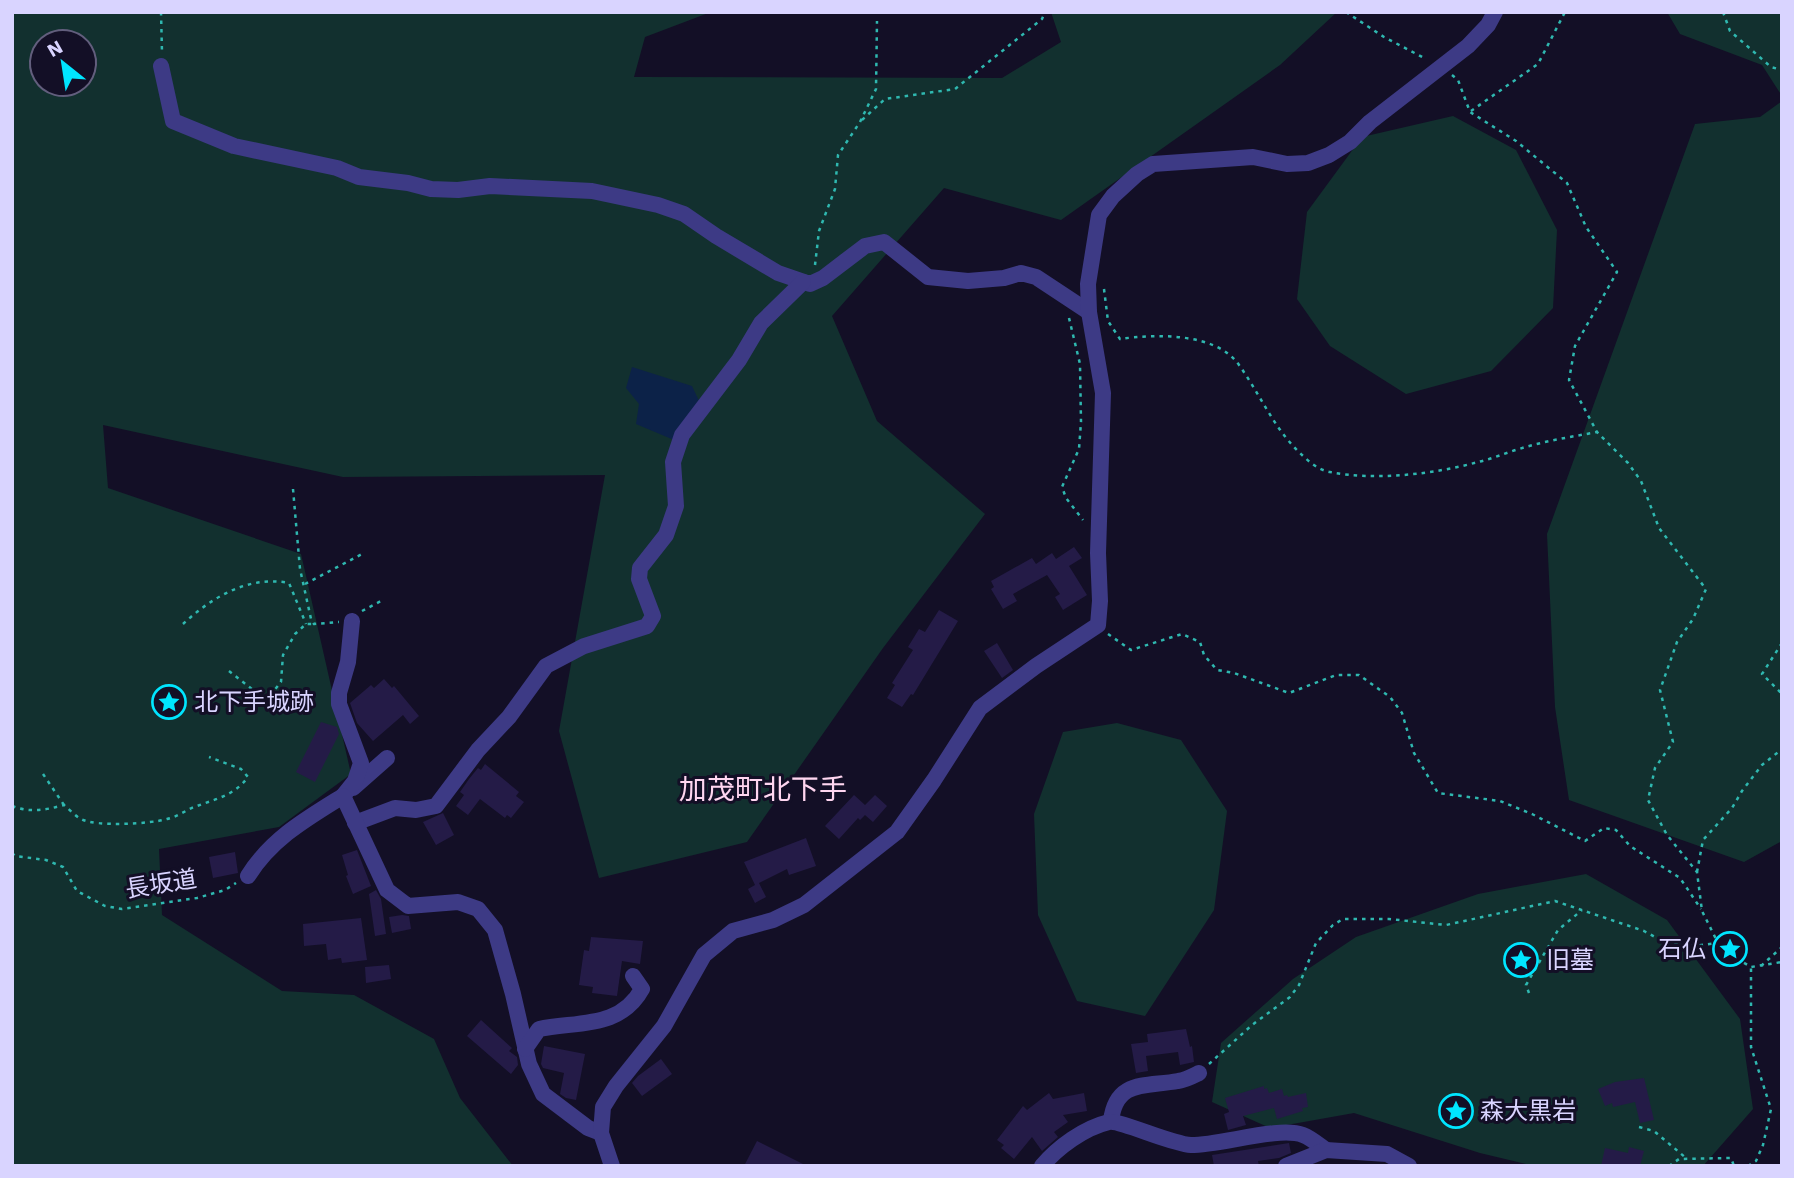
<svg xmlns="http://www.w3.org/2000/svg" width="1794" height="1178" viewBox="0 0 1794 1178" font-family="'Work Sans','Noto Sans JP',sans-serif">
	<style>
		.green { fill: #12302f; fill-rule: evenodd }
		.water { fill: #0c2248 }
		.building { fill: #241b47 }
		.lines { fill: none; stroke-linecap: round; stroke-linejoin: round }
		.path { stroke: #2fb8b0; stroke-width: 2.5; stroke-dasharray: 3.5 5; stroke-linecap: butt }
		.minor { stroke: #3d3a85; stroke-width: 16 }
		.labels { text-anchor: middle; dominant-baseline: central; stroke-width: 6; stroke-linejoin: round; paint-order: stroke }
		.poi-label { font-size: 24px; fill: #d9d4ff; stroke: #130f26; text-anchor: start }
		.street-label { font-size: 24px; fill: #d9d4ff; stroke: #130f26 }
		.quarter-label { font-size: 28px; fill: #ffd6f0; stroke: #130f26 }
	</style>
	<rect width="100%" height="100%" fill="#130f26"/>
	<g class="green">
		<path d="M12,12H711L645,37L634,77L1002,78L1061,42L1051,12H1337L1280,65L1061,220L944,188L832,316L877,421L985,514L883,648L747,842L599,878L559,731L605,475L343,477L103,425L108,488L301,554L351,774L279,827L159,849L162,915L282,991L354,995L434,1039L460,1098L513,1166H12ZM42,42H84V84H42Z"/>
		<path d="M1667,12H1782V96L1762,65L1680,34Z"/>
		<path d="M1782,101V841L1744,862L1569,800L1555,707L1547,534L1695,124L1760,117Z"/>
		<path d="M1453,116L1516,150L1557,230L1553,308L1491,371L1406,394L1330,346L1297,299L1307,212L1362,137Z"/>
		<path d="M1117,723L1181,740L1227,811L1214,910L1145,1016L1077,1001L1038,915L1034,814L1063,732Z"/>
		<path d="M1586,874L1667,920L1740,1019L1753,1109L1703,1166H1534L1480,1153L1354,1113L1270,1128L1212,1102L1221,1043L1293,979L1356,937L1478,894Z"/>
	</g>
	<path class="water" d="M632,367L692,386L701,405L674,440L636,424L639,404L626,388Z"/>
	<g class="building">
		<path d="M1074,547L1082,558L1069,566L1087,595L1063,610L1055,597L1060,594L1047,575L1013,594L1017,601L1003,609L991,589L994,587L991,581L1032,558L1036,564L1052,553L1056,559Z"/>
		<path d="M939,610L958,621L913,695L911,694L902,707L887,698L895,685L892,683L913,650L908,647L919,629L925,632Z"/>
		<path d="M997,643L1013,670L1002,678L984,651Z"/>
		<path d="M384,679L392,688L394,686L419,716L410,724L403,715L373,741L357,723L350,703L371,685L374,688Z"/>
		<path d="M321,722L337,727L339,734L315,782L296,772Z"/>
		<path d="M485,764L519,792L516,796L524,802L511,818L507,815L505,818L480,799L468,815L456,806L464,795L460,792L469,779L478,768L481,770Z"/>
		<path d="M854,795L865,805L875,795L887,806L873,822L865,815L860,820L858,818L839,839L825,826Z"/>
		<path d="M443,813L454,835L436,845L423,822Z"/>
		<path d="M806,838L816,866L789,875L787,869L759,883L766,897L755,903L748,889L755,885L744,862Z"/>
		<path d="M357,850L371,886L353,894L346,876L348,875L342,855Z"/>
		<path d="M235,852L238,873L213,878L209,857Z"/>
		<path d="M376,890L381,899L386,934L375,936L369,894Z"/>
		<path d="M402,915L409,916L411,929L392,933L389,917Z"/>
		<path d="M361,918L367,960L342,963L341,958L328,960L326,944L304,946L303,924Z"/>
		<path d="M591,937L643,941L640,964L622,961L617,996L592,993L593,987L579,985L584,950L589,951Z"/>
		<path d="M389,965L391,979L366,983L365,967Z"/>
		<path d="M481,1020L512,1048L509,1051L517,1057L518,1065L511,1074L467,1036Z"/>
		<path d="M1186,1029L1190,1047L1192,1046L1194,1062L1180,1065L1178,1052L1146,1056L1148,1071L1136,1073L1131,1044L1148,1042L1147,1034Z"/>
		<path d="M544,1046L585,1054L576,1100L566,1098L560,1094L564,1073L543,1068L541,1064Z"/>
		<path d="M661,1059L672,1074L642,1096L632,1083L638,1076Z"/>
		<path d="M1644,1078L1654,1120L1640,1123L1635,1102L1613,1107L1612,1103L1605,1106L1598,1089L1615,1082Z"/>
		<path d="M1264,1086V1089L1267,1088L1269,1093L1282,1089L1284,1096L1287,1095L1288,1097L1306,1093L1308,1107L1302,1108L1303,1111L1277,1119L1274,1108L1243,1116L1246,1125L1228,1130L1224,1114L1229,1112L1225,1098Z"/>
		<path d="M1049,1093L1053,1099L1084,1093L1087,1111L1063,1115L1068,1122L1054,1132L1058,1137L1042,1151L1032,1137L1014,1159L1001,1148L1004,1145L997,1140L1023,1106L1027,1110Z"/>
		<path d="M757,1141L807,1166H744Z"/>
		<path d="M1289,1143L1291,1153L1279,1158L1258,1161L1259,1166H1214L1212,1155Z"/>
		<path d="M1629,1147L1644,1151L1640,1166H1601L1605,1148L1628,1153Z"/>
	</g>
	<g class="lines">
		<g class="path">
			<path d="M161,12L162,52"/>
			<path d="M1346,12L1384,37L1426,59"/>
			<path d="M1723,12L1730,31L1771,67L1782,70"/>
			<path d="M1452,75L1458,80L1470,112L1516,141L1567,183L1586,227L1617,272L1575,346L1569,380L1597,432L1628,463L1641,481L1659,528L1706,589L1693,619L1677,642L1660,690L1673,742L1655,768L1648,800L1667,835L1697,872L1702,911L1718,943L1724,951L1751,967L1782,962"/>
			<path d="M1471,111L1538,64L1565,12"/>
			<path d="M862,120L885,99L955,89L1042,19L1045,12"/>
			<path d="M815,265L819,231L835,189L838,155L860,122L876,89L877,21"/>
			<path d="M1104,289L1108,321L1120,339C1155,334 1216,332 1239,365C1260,394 1273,427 1299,452C1308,461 1318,470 1330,472C1375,481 1435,474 1478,462C1492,459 1505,453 1519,449C1544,441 1571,437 1597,432"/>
			<path d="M1069,318L1080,364L1081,422L1079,449L1062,487L1066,498L1083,520"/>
			<path d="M293,489L300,569L311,619L314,624L339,622"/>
			<path d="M305,584L364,553"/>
			<path d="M362,611L381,601"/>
			<path d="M183,624C211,598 248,575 289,583L306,624"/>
			<path d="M1108,634L1131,650L1182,634L1200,642L1204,655L1217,670L1234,673L1289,693L1336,675H1359L1390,697L1402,713L1414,753L1438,793L1500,801L1532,814L1585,841L1604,828L1616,830L1630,846L1680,878L1701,909"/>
			<path d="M1782,643L1762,674L1782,694"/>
			<path d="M229,671L262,697H269L281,682L283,655L295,634L306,624H314"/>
			<path d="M43,774L64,805"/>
			<path d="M12,806C30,813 46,810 64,805C69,809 75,816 81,819C96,827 150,824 167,819C178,817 187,809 197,806C216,799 235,795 248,777L241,769L209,757"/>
			<path d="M12,853L15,856L46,860L63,867L77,891L105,906L122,909L197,898L225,890L236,883"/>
			<path d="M1697,872L1703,840L1732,808L1742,791L1762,765L1782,749"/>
			<path d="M1761,966L1782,947"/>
			<path d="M1529,993L1526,985L1558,930L1582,910"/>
			<path d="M1209,1064L1252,1025L1290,997L1299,985L1316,943L1333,925L1343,919H1389L1446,925L1555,901L1644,931L1664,942L1693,946L1718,943"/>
			<path d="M1639,1127L1654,1131L1686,1158"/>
			<path d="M1669,1166L1679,1159L1731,1158L1734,1166"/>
			<path d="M1748,1166L1756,1161L1763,1145L1771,1109L1751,1047V967"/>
		</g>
		<g class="minor">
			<path d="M161,66L173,121L234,146L337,168L359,177L408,183L431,189L458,190L490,186L592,191L658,205L684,214L716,236L778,273L810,284L823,278L865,246L884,242L928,277L968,281L1004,278L1021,273L1036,277L1089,312"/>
			<path d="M353,788L387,758"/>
			<path d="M343,796L355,781L361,763L339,704V693L348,662L352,621"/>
			<path d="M355,823L395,808L416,810L436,806L478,750L509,717L546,666L584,646L647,626L653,616L639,579L640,568L666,535L676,506L673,462L682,435L739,360L761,323L803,282"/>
			<path d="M248,876C271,839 306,819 343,796L387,890L408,906L458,902L478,909L495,930L513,994L529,1064L543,1094L588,1128L601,1133"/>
			<path d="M525,1049L539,1029C577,1021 620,1029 642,989L633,976"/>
			<path d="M1111,1121C1116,1079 1146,1087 1178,1081C1186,1080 1193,1076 1199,1073"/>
			<path d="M612,1166L601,1133L603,1107L616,1086L664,1026L704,955L733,931L773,920L804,905L897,832L934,780L980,708L1036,666L1098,625L1100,601L1098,553L1103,393L1089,312L1088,284L1099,215L1113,196L1137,174L1153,164L1253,157L1287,164L1308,163L1329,155L1350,142L1370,122L1468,46L1488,25L1495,12"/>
			<path d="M1042,1166C1058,1147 1084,1128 1109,1122C1120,1120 1171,1144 1191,1145C1222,1145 1279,1126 1303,1135C1311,1138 1319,1145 1326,1150"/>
			<path d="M1286,1166L1326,1150L1387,1154L1409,1166"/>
		</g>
	</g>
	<defs>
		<g id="sight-ring" transform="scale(1.75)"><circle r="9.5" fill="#130f26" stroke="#00e5ff" stroke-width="1.5"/><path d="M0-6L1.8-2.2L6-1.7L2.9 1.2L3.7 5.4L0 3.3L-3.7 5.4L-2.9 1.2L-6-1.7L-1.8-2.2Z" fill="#00e5ff"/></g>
	</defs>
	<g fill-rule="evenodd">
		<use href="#sight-ring" x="169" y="702"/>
		<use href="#sight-ring" x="1730" y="949"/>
		<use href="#sight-ring" x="1521" y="960"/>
		<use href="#sight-ring" x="1456" y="1111"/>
	</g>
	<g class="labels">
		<g class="poi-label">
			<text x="194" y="702">北下手城跡</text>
			<text x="1706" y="949" text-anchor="end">石仏</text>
			<text x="1546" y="960">旧墓</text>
			<text x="1480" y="1111">森大黒岩</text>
		</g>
		<g class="street-label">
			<text transform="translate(161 884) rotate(-9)">長坂道</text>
		</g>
		<g class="quarter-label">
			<text x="763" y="789">加茂町北下手</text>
		</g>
	</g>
	<rect width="1794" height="1178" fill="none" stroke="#d9d4ff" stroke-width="28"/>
	<g transform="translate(63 63) rotate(330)"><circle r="33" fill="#130f26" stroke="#625e7d" stroke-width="2"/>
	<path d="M0-5L12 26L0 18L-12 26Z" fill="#00e5ff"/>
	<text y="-10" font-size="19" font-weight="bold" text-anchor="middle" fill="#d9d4ff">N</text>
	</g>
</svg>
